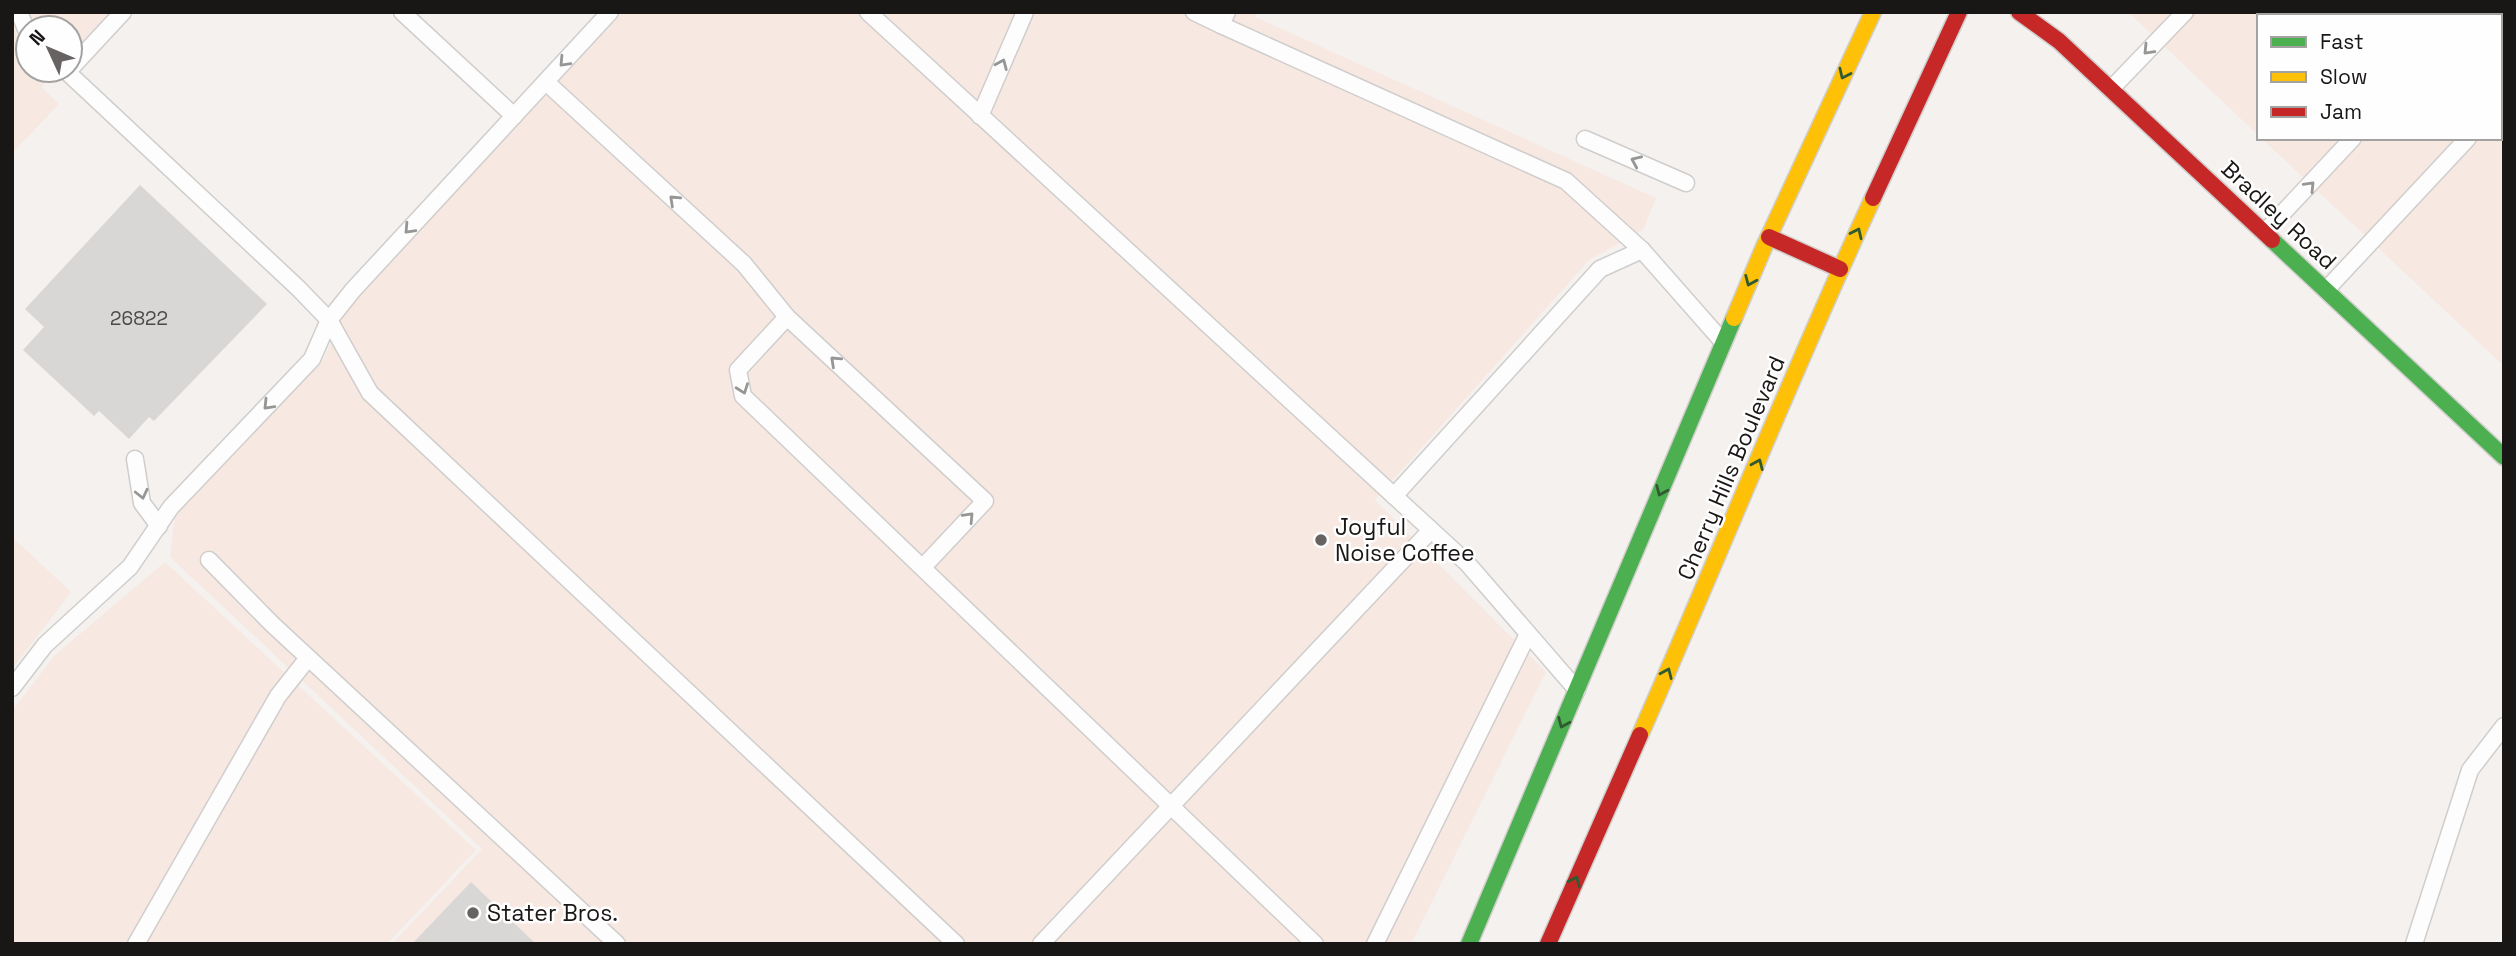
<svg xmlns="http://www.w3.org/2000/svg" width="2516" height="956" viewBox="0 0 2516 956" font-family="'Space Grotesk',sans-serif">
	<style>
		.commercial { fill: #f7e8e2 }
		.building { fill: #d9d7d6 }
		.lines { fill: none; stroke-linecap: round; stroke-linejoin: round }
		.lane-casing { stroke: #d0cecc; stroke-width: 19 }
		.fast-casing { stroke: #d0cecc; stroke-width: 19 }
		.slow-casing { stroke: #d0cecc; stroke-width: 19 }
		.jam-casing { stroke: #d0cecc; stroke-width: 19 }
		.lane { stroke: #fdfdfd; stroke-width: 16 }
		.fast { stroke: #4caf50; stroke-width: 16 }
		.slow { stroke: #ffc107; stroke-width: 16 }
		.jam { stroke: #c62828; stroke-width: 16 }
		.oneway { stroke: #969695 }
		.oneway2 { stroke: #305b30 }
		.poi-dot { fill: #666362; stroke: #fffefe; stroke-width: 2.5 }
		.labels { text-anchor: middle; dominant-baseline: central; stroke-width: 5; stroke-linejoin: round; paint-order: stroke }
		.number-label { font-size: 19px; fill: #4c4a49 }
		.street-label { font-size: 23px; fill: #191716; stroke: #fffefe }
		.poi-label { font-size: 23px; fill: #191716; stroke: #fffefe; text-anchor: start }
	</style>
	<rect width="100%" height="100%" fill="#f4f1ef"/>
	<g class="commercial">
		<path d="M12,12H110L70,55V28H28V70H56L41,87L59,104L12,153Z"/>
		<path d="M623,12H1256L1255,17L1656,198L1643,230L1589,260L1375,500L1546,672L1411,944H392L482,849L170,557L175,513L324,359L343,313Z"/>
		<path d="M2128,12H2395L2403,16H2259V136Z"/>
		<path d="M2500,55L2504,56V366L2261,138H2500Z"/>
		<path d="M12,537L71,592L12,669Z"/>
		<path d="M165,562L476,850L387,944H12V711L55,655Z"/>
	</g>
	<g class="building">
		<path d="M140,185L267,304L154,421L149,417L129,439L99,411L94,416L23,350L44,327L25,309Z"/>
		<path d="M471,882L536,944H412Z"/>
	</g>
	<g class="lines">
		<g class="lane-casing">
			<g id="lane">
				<path d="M19,12L28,34"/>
				<path d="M402,12L514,116"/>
				<path d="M868,12L1467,563L1577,690"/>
				<path d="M1194,12L1221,25"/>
				<path d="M1227,12L1221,25L1566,181L1642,250L1723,342"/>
				<path d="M2286,12L2291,16"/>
				<path d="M70,69L123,12"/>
				<path d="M65,70L298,288L329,320L370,393L956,944"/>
				<path d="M546,82L744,264L787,317L985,501L923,567"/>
				<path d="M2111,89L2185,12"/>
				<path d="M2500,103L2504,99"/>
				<path d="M980,116L1025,12"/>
				<path d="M1585,139L1686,183"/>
				<path d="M2265,232L2353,138"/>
				<path d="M2326,290L2468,138"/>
				<path d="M787,317L738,370L743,396L1315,944"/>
				<path d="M135,459L142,503L159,526"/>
				<path d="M1394,496L1600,269L1642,250"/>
				<path d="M209,560L272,624L617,944"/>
				<path d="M12,688L45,645L130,567L171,507L312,359L329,320L353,290L610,12"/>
				<path d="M136,944L278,696L308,658"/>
				<path d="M1041,944L1431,530"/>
				<path d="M1375,944L1528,634"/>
				<path d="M2414,944L2470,770L2504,726"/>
			</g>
		</g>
		<g class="fast-casing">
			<g id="fast">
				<path d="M2272,240L2504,457"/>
				<path d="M1469,944L1734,318"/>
			</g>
		</g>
		<g class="slow-casing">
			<g id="slow">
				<path d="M1734,318L1764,247L1873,12"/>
				<path d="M1640,735C1719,556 1791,375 1873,198"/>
			</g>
		</g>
		<g class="jam-casing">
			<g id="jam">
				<path d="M2019,12L2059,41L2272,240"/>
				<path d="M1873,198L1959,12"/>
				<path d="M1769,237L1840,269"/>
				<path d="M1548,944L1640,735"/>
			</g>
		</g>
		<use href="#lane" class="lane"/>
		<use href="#fast" class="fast"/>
		<use href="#slow" class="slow"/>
		<use href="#jam" class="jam"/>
	</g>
	<defs><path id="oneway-chevron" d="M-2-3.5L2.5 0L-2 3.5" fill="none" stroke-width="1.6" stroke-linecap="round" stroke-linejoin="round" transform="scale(1.75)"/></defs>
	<g class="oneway">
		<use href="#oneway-chevron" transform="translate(2148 50) rotate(134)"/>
		<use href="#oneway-chevron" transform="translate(564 62) rotate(133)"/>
		<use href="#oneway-chevron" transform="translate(1002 64) rotate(-67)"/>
		<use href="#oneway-chevron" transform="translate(1636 161) rotate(-156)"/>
		<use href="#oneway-chevron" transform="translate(2310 186) rotate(-46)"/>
		<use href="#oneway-chevron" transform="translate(674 200) rotate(-137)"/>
		<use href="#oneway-chevron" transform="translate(409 229) rotate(133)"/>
		<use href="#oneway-chevron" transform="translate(835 361) rotate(-137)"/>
		<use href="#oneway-chevron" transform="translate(743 389) rotate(70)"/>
		<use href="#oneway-chevron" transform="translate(268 405) rotate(134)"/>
		<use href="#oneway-chevron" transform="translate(142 494) rotate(77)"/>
		<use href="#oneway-chevron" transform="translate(969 517) rotate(-47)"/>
	</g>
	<g class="oneway2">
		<use href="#oneway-chevron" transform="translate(1844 74) rotate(115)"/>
		<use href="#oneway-chevron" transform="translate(1857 233) rotate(-65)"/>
		<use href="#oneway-chevron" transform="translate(1750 281) rotate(113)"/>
		<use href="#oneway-chevron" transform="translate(1758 464) rotate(-67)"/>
		<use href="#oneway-chevron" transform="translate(1661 491) rotate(113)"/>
		<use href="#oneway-chevron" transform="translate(1667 673) rotate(-66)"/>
		<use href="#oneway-chevron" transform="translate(1563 723) rotate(113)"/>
		<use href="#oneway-chevron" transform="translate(1575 881) rotate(-66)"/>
	</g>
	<g class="poi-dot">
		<circle cx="1321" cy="540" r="7"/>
		<circle cx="473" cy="913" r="7"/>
	</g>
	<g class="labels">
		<g class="number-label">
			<text x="139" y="318">26822</text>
		</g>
		<g class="street-label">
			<text transform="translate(2279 215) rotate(43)">Bradley Road</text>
			<text transform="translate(1731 468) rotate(-67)">Cherry Hills Boulevard</text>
		</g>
		<g class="poi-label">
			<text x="1335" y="527">Joyful<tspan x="1335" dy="26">Noise Coffee</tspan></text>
			<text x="487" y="913">Stater Bros.</text>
		</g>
	</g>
	<rect width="2516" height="956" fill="none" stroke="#191716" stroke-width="28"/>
	<rect x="2257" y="14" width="245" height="126" fill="#fffefe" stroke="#a3a2a1" stroke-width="2"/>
	<rect x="2271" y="37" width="35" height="10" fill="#4caf50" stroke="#a3a2a1" stroke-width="2"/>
	<text x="2320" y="49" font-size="21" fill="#191716">Fast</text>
	<rect x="2271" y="72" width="35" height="10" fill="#ffc107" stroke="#a3a2a1" stroke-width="2"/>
	<text x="2320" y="84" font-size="21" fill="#191716">Slow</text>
	<rect x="2271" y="107" width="35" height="10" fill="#c62828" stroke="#a3a2a1" stroke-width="2"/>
	<text x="2320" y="119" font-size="21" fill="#191716">Jam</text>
	<g transform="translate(49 49) rotate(314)"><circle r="33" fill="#fffefe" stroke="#a3a2a1" stroke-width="2"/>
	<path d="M0-5L12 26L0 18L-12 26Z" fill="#666362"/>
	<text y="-10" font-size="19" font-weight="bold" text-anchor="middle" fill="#191716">N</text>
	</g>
</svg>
